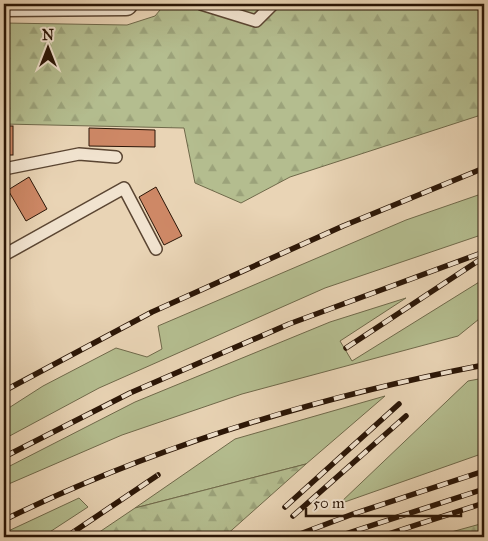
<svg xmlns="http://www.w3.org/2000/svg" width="488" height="541" viewBox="0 0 488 541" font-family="'IM FELL Great Primer',serif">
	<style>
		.green { fill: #b4bd8f; stroke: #6f694a }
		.forest { fill: url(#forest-firs); stroke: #6f694a }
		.building { fill: #ce8866; stroke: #2a1506 }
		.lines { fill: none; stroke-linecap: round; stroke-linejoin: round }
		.lane-casing { stroke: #5a4532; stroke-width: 14 }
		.street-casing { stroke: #5a4532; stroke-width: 25 }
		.lane { stroke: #f1e3cf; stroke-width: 11 }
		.street { stroke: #f1e3cf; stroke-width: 22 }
		.rail-casing { stroke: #2a1506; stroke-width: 5.5 }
		.rail { stroke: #f1e3cf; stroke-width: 4; stroke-dasharray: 11; stroke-linecap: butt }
	</style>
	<defs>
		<pattern id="forest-firs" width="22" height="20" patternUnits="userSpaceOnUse" patternTransform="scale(1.25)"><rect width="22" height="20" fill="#b4bd8f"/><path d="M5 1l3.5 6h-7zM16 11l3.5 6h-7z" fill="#9ba27a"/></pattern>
	</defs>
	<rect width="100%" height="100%" fill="#e9d4b5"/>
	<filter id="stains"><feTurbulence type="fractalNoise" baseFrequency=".004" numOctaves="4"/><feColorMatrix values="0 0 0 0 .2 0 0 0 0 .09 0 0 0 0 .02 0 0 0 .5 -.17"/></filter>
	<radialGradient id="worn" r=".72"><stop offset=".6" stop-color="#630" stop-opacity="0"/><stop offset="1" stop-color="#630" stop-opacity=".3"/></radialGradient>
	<g class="green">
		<path d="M484,193V234L325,288L99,388L4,439V411L43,386L116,348L147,357L162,349L158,326L406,220Z"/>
		<path d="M484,279V315L458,336L242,394L122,435L4,486V469L135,402L330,322L406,298L340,341L352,361Z"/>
		<path d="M484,378V453L339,504L468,381Z"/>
		<path d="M385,396L306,464L135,508L235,439Z"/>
		<path d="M79,498L88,507L42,537H4V533Z"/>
	</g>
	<g class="forest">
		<path d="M165,4H484V114L290,177L241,203L195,183L184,128L4,124V23L127,25L155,16Z"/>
		<path d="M306,464L224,537H92L135,508Z"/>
		<path d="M484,523V537H433Z"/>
	</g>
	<g class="building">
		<rect x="4" y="126" width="9" height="29"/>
		<path d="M89,128L155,130V147L89,146Z"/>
		<path d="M29,177L47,209L26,221L8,190Z"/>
		<path d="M156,187L182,236L164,245L139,197Z"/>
	</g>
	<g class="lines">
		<g class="lane-casing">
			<g id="lane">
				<path d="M201,4L256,21L273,4"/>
				<path d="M4,169L79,154L116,157"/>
				<path d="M4,255L124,188L156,249"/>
			</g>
		</g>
		<g class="street-casing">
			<path id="street" d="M4,5L126,4"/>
		</g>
		<use href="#lane" class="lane"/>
		<use href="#street" class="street"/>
		<g class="rail-casing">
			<g id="rail">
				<path d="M346,348L484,257"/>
				<path d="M4,391L152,312L343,226L484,168"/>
				<path d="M4,457L130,393L289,324L484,252"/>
				<path d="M285,507L399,404"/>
				<path d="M293,516L406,416"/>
				<path d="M4,520C158,445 316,397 484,365"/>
				<path d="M66,537L158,475"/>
				<path d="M292,537L353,514L484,471"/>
				<path d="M336,537L484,489"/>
				<path d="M379,537L484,503"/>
			</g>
		</g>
		<use href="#rail" class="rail"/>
	</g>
	<rect width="488" height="541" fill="none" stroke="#e9d4b5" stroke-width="20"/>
	<rect x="5" y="5" width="478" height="531" fill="none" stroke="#2a1506" stroke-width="2.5"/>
	<rect x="10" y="10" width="468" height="521" fill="none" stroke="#2a1506"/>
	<g transform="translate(48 48)" stroke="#f1e3cf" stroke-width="4" paint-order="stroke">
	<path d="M0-4L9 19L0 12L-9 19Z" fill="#2a1506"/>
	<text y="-8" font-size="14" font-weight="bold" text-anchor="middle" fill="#2a1506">N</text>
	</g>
	<path d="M306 508v8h155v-8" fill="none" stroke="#2a1506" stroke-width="2.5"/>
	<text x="313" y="508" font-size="15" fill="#2a1506" stroke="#f1e3cf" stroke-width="4" paint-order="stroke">50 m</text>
	<rect width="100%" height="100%" filter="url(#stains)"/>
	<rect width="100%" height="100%" fill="url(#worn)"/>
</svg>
